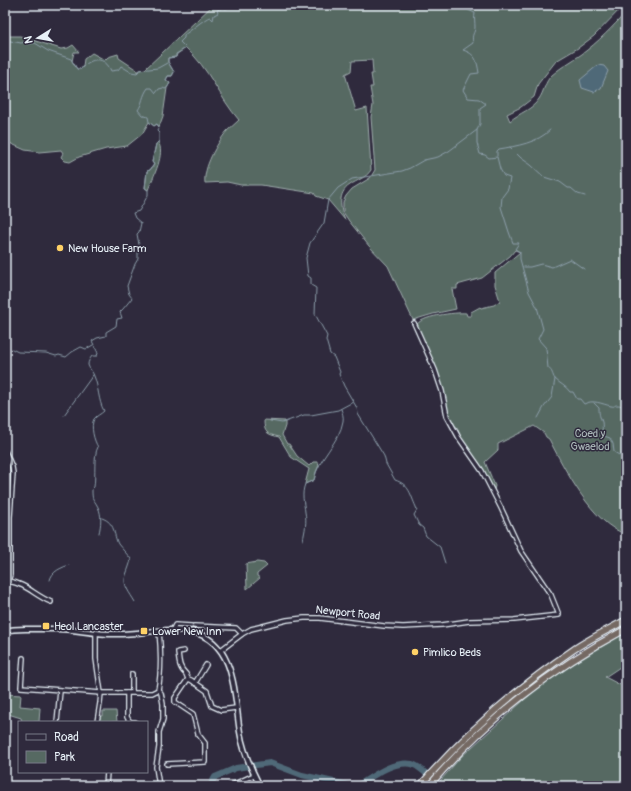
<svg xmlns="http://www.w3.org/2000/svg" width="631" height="791" viewBox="0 0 631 791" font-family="Pangolin,sans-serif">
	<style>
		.green { fill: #566962; stroke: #9fadad }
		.water { fill: #506978; stroke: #8d9fab }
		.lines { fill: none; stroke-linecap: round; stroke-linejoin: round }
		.stream { stroke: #8d9fab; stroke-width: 1 }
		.river { stroke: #506978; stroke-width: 6 }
		.minor-casing { stroke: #e8f1f8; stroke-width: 6 }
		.tertiary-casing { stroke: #e8f1f8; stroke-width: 7 }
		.trunk-casing { stroke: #e8f1f8; stroke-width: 8 }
		.minor { stroke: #2f2a3d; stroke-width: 3.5 }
		.tertiary { stroke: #2f2a3d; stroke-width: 4 }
		.trunk { stroke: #756964; stroke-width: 5.5 }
		.poi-dot { fill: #ffd166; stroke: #2f2a3d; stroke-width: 1.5 }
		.labels { text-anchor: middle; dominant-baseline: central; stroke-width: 3; stroke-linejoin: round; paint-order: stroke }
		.poi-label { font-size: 11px; fill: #e8f1f8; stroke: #2f2a3d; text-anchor: start }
		.park-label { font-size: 11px; fill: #aebbbc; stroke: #2f2a3d }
		.street-label { font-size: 11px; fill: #e8f1f8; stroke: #2f2a3d }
	</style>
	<rect width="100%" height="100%" fill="#2f2a3d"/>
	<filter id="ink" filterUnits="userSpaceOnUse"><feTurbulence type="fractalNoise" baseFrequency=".025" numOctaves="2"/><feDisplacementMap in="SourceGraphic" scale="8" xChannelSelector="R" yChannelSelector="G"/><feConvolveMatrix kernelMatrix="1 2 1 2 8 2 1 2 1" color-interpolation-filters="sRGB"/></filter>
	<g filter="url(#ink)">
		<g class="green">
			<path d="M213,5H624L594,36L578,48L556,61L538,84L534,97L521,107L507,114L510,121C519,113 532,110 539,99C544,92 545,81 552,75C561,67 572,61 582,54C598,42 613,27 626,12V534C593,525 564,468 549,439L546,437L544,433L534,426L498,444V450L485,462L495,486L494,490L461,440L457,427L453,425L448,415L435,364L416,326C419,316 456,312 466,313L467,316H471V312L480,307L481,308L494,305L500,301L495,285V273L520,252L515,250L510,256L482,278L457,285V289H452L456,309L433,314L413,320L388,266L369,246L349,221L343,212V202L346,196L352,189L370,178L375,170L371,117L373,105L370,87H373L371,74H373L372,60L352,61L351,71L345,74L356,111L367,108L371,170C366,178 357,180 350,185C337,193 340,209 345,220L328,200L316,196L314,193L261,185H241L227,182L205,183C203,168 217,143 227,131C231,127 235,124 239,120C219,97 209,68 186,48L177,54L176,57L168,58V62L174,72L172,76H168L166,80L170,83L167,88L163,116L159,127L157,124L154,126L149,122L142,134L127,146L106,149L79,157L70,162L65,161L61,157L63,153L61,150L39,152L25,150L5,141V36H20L61,49L68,48L73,45L79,52H74L72,61L77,69H81L83,66L84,59L92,53L105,60L108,57L118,54L119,58L137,70V72L140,70L145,69Z"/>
			<path d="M158,142C166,153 153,177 148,190L145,188L147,171L150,170L154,165L152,162L156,144Z"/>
			<path d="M264,420L285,421V426L282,435L287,444H289L297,456L309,466L313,462H318L319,465L316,472L314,480L305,484L309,469L291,457L279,437C267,434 264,433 264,420Z"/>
			<path d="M257,562L264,563L267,566L257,574V576L260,578L247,589L246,564Z"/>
			<path d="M626,632V663L605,677L626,688V786H446L440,781L461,757L544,682Z"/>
			<path d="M5,694L21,695L20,706L40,708L39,722H22L21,718L5,713Z"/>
			<path d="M103,711H116L117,722H97V715L103,716Z"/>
		</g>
		<path class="water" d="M598,65L604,66L608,71L601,88L594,92L582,88L580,80Z"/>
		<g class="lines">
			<g class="stream">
				<path d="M469,5L468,10L475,13C474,18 475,22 475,27C475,34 471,33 473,43L463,50C476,54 477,61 479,73L471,74L463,90L468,98L479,99L486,104L480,108V124L477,130V143L480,154L485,155L489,158L497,157L500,169L504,176L510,178L508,189L502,197L501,207L509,232L513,243H519L515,249L520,252V259L529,292L537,307L543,329L538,339L546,348L548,368C553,371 552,375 555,379C560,384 566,386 570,392H573L577,399H580L584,404C593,399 602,404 611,406C617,407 612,405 618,405C620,405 622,406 623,407L626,406"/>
				<path d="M471,5L478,6V5"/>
				<path d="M5,40L21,43L25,42L28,44L35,43L48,51L71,59L77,69H81C91,57 105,56 111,71L118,70L121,66L131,72L137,73L140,70L158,68L167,63"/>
				<path d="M510,147L521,158L531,165L544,177L560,182L568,188H571L578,194L585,196"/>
				<path d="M497,156V151L499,149C517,146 537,143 550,130"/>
				<path d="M524,267H530L541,264L552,267L570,259L584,269"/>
				<path d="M12,349L18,352L46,353L56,356L59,355L66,357L72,352L81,347L86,349L93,345"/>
				<path d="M594,403L599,408C599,416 600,416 602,422C603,428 601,431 604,436L610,438L613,444L614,452L626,459"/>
				<path d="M64,415L93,375"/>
				<path d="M538,418L544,407L552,397L555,379"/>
				<path d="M270,421L282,423L304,415H311L338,410L353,402"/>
				<path d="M623,458C623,462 621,468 622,471C624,479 626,483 623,491"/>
				<path d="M102,518C116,523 113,534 118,544C121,548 127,554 131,559C130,565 128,569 126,575C122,585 130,593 135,602"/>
				<path d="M99,533C101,525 102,515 98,507C93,497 92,502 92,489L94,487C96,475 93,456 98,447C94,441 90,426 94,419C96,416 101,414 104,411C98,400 99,388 94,376C93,372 89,369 88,365C88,361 90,359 92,356H97L98,353L92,341L97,338L106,336V332L116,326L117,319L122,318L120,312L123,309L132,298L129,294L127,286L135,264L138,259V252L140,250L137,234L139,232L141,223L135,218L133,213L139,211L148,195V190L145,188L147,171L150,170L154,164L152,162L156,144L159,141V133L157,131L159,127L157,124L154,126L149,122L148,117L142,115L138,110C143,103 142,96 148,88H152L156,93L159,89L163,88L165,89L167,88L170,83L166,80L168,76H172L174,72L168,62V58L176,57V54L186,48L180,42L184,38V35C189,32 205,18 210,17L213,20L214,15L218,13L217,10L223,8L226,9L228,8V5"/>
				<path d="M303,540C305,530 307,522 305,512C304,502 301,495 305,484L314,480C318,458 340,442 343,421C344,417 342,412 341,409"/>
				<path d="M445,563L440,547L426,536L423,528L419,525L414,515L417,510L416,507C410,494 410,485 395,480L386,464L384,456L358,414L357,408L344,386L339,374L340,372L334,357L330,354L326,340L327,336L315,314L316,288L311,285V278L308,276L306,258L310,243L324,223L328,200L338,188L352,179L402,171L410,168L424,160L438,157L449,151L477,130"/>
				<path d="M50,580C52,571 61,568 69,565"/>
			</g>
			<g class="river">
				<path d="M210,786L215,777L236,768L270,763L302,775L352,786"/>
				<path d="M357,786C372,777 393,760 412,764C420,766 433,780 439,786"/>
			</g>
			<g class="minor-casing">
				<g id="minor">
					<path d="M5,451L12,467L13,473L10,517V575L5,592"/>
					<path d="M8,581C27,584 34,595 51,602"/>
					<path d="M194,626L236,628L242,634"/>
					<path d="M159,631C161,651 162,670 158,690L161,693L163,704V719L159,732V747L156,767L159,786"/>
					<path d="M172,631L175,625L191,626"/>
					<path d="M96,633V659L101,693L100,703L97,722"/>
					<path d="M221,650L242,634L251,629L287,620L304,618H320L384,626L403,627L442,625L469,621L514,620L559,615L551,595L521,551L501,508L482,471L459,438L447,416L442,391L435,370L414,323"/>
					<path d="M184,651L178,652C179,661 179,668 186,674L188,679"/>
					<path d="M23,658L21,687L101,693H152L158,690"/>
					<path d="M132,674V692"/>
					<path d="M188,679L191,680L207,691L212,706L221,710L236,708"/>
					<path d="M195,683L206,665"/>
					<path d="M127,693V717L130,722H135"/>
					<path d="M57,722L60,691"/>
					<path d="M167,764L205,762V743L198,734L193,714L175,702V698L188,679"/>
					<path d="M106,786L107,772"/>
					<path d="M230,786L254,775"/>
				</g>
			</g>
			<g class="tertiary-casing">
				<path id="tertiary" d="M5,631C15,628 25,629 35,629C43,629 51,629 59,629C78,630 96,634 114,634C140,635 167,626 193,632C237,643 234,697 240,732C243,751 251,769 260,786"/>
			</g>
			<g class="trunk-casing">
				<g id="trunk">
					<path d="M420,786C464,735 517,688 573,650C589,639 608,630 626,620"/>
					<path d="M429,786C483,722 552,668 626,629"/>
				</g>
			</g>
			<use href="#minor" class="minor"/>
			<use href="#tertiary" class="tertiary"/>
			<use href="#trunk" class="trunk"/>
		</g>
	</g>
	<g class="poi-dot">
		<circle cx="60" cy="248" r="4"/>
		<rect x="42" y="622" width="8" height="8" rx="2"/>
		<rect x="140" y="627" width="8" height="8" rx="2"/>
		<circle cx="415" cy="652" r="4"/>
	</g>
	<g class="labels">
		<g class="poi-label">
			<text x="68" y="248">New House Farm</text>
			<text x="54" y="626">Heol Lancaster</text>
			<text x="152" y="631">Lower New Inn</text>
			<text x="423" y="652">Pimlico Beds</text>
		</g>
		<g class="park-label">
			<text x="590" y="433">Coed y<tspan x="590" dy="13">Gwaelod</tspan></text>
		</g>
		<g class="street-label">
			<text transform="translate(348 613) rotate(6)">Newport Road</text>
		</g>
	</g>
	<rect width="631" height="791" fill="none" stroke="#2f2a3d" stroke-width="20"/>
	<rect x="10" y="10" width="611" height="771" fill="none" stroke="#e8f1f8" stroke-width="1.5" filter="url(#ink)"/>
	<rect x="18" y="721" width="130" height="52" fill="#2f2a3d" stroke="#797a88"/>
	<rect x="26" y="734" width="20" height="6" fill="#2f2a3d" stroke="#797a88"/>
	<text x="54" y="741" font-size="12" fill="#e8f1f8">Road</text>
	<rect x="26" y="751" width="20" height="12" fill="#566962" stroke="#797a88"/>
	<text x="54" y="761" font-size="12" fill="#e8f1f8">Park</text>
	<g transform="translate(38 38) rotate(259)" stroke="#2f2a3d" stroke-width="3" paint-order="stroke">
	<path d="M0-3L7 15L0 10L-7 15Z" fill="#e8f1f8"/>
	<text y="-6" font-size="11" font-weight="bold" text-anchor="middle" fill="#e8f1f8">N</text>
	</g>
</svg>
